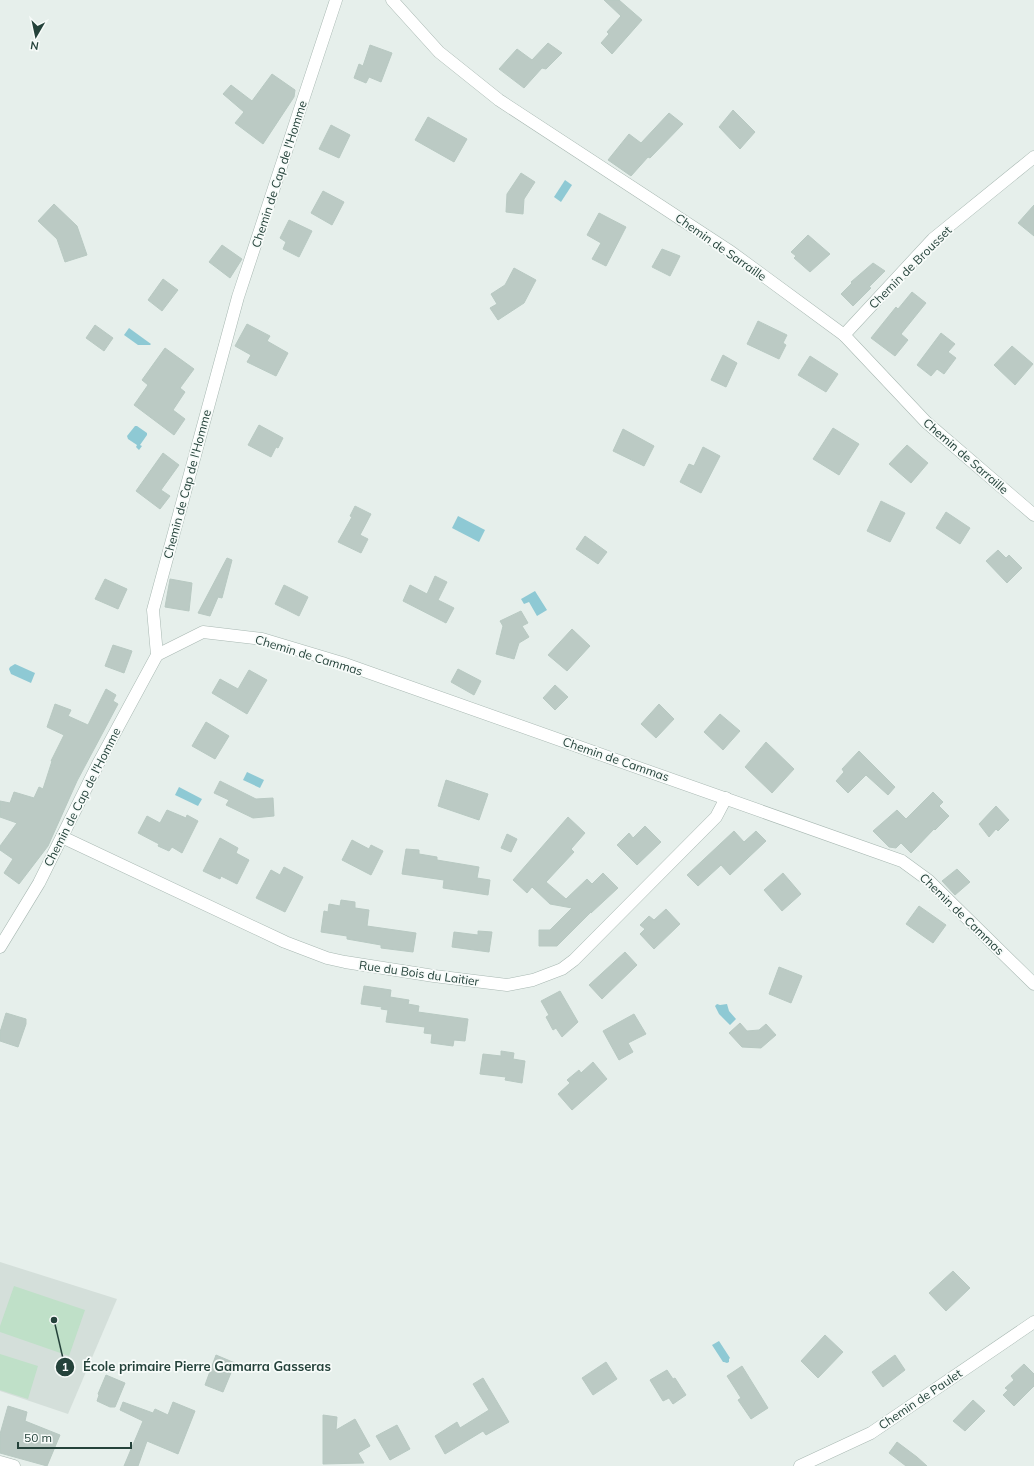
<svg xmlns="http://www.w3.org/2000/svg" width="1034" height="1466" viewBox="0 0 1034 1466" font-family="Mulish,sans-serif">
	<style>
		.built { fill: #d4dfda }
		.green { fill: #bfe0c8 }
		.water { fill: #8ec9d4 }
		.building { fill: #bbcac4; stroke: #b8c9c2 }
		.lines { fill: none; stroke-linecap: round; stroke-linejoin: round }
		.minor-casing { stroke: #a8b8b2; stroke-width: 13 }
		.minor { stroke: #fff; stroke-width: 12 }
		.labels { text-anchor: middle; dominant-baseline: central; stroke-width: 3.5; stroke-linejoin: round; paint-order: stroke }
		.street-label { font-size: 12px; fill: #24423a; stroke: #f7fbf9 }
		.leader { fill: none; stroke: #24423a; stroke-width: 1.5 }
		.callout-dot { fill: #24423a; stroke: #f7fbf9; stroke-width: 1.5 }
		.mark-label { font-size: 12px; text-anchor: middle; font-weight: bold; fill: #fff }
		.callout-label { font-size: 13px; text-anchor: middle; font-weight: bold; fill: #24423a; stroke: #f7fbf9; stroke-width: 3.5; stroke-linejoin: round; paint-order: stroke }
	</style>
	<rect width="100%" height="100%" fill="#e6efeb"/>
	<path class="built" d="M0,1262L117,1299L68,1414L0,1391Z"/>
	<g class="green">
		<path d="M14,1286L85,1310L69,1356L0,1332V1326Z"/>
		<path d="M0,1354L38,1366L28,1399L0,1390Z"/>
	</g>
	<g class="water">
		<path d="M565,180L572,185L561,202L554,197Z"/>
		<path d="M129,328L151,344L150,345H138L124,335Z"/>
		<path d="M135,426H137L147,433V435L140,445L142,446L139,450L136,447L137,445L128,439L127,436Z"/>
		<path d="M458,516L485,530L479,542L452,528Z"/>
		<path d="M535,591L547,610L537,616L529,602L524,604L521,599Z"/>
		<path d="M15,664L35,673L31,683L11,674L9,669L10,667Z"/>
		<path d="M247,772L264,780L260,788L243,780Z"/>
		<path d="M179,787L202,799L198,806L175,795Z"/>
		<path d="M717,1004L720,1005L727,1004L729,1011L736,1019L730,1025L719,1014L715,1006Z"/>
		<path d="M719,1341L730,1358L729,1359V1362L727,1363L724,1362H723L712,1345Z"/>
	</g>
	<g class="building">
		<path d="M604,0H619L642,20L612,54L601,43L609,34L607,32L621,16Z"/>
		<path d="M548,43L562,53L546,69L542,68L524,88L499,69L517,49L532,60Z"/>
		<path d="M370,45L392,53L381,82L369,77L366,83L354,78L359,64L363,66Z"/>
		<path d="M272,74L295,90L294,97L263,144L235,123L244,112L223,94L231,85L252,101Z"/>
		<path d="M733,110L755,132L740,149L719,127Z"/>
		<path d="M669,113L683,124L650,158L648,157L631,176L608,160L629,134L641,143Z"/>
		<path d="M428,117L467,139L454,162L415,140Z"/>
		<path d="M331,125L350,135L339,158L319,149Z"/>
		<path d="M521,173L535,182L524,199L523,214L506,212L507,194Z"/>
		<path d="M323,191L344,202L332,225L311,213Z"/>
		<path d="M54,204L77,226L87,255L65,262L57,239L38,221Z"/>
		<path d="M1034,205V236L1018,223Z"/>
		<path d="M599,213L626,227L606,266L592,259L601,243L587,235Z"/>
		<path d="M289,220L312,231L299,257L283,249L286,242L280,238Z"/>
		<path d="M808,235L830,254L810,272L794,258L796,256L791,252Z"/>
		<path d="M222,245L242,259L230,278L209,262Z"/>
		<path d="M662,249L680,256L670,276L652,267Z"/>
		<path d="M873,263L885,271L869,287L871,288L853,306L841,294L852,283L851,282Z"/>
		<path d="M514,268L536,280L524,303L498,320L490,308L497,304L491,294L505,285Z"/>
		<path d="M163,279L178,290L162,311L148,300Z"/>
		<path d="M912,292L926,303L901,334L908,340L895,356L871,338L896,307L898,309Z"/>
		<path d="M758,321L787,335L783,343L786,345L779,359L747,344Z"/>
		<path d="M247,324L270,336L267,341L288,353L276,376L247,362L251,355L235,346Z"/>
		<path d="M95,325L113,338L104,351L86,338Z"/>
		<path d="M941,333L955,344L948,352L956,358L944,374L937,369L931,376L917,365Z"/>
		<path d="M1012,346L1033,364L1015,385L994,365Z"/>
		<path d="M165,348L194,369L180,388L185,392L173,410L185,419L174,435L134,405L148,385L142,380Z"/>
		<path d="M723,355L737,363L726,387L711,380Z"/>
		<path d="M810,356L838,374L826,392L798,375Z"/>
		<path d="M259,425L283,438L278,448L276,447L271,457L248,445Z"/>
		<path d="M833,428L859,444L839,475L813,459Z"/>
		<path d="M623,429L654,446L644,466L613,451Z"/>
		<path d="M907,445L928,463L911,483L889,464Z"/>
		<path d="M703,447L720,456L701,493L680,482L689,464L694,466Z"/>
		<path d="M163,453L179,465L161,490L170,496L160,509L136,491Z"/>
		<path d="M881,501L905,513L890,542L867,531Z"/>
		<path d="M355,506L371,514L360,535L368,539L361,553L338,542L352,517L350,516Z"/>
		<path d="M946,512L970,528L960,544L936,528Z"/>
		<path d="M585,536L607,552L598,564L576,549Z"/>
		<path d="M998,550L1006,558L1009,555L1022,568L1007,583L986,561Z"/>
		<path d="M227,558L232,560L222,598L218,597L210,616L198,613Z"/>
		<path d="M435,576L447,582L438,600L454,608L446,623L403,601L410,585L427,594Z"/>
		<path d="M105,579L127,589L118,609L95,599Z"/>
		<path d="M170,579L192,583L189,611L165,607Z"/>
		<path d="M284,585L308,597L299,616L275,604Z"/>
		<path d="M521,611L528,623L522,626L529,637L519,643L514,659L496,654L503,626L500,621Z"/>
		<path d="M572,629L590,646L567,671L548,655Z"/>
		<path d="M113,645L132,651L124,673L105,666Z"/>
		<path d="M458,669L481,681L474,695L451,682Z"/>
		<path d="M249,670L267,680L247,714L212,693L220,679L238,689Z"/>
		<path d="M555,685L568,697L555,710L543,698Z"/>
		<path d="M106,689L116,695L113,701L118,704L77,781L48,846L19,884L4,873L13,859L0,850V846L17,823L0,817V801L10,803L14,792L34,798L39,787L43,789L52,761H51L64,735L47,727L55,704L71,710L68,716L88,725Z"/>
		<path d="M659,704L674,719L656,738L641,724Z"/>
		<path d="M720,714L740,731L723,750L704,732Z"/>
		<path d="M206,722L229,736L215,759L192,746Z"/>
		<path d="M766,742L794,769L772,793L745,767Z"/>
		<path d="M859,751L895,787L888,795L866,775L848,793L836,781L844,772L842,769Z"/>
		<path d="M446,780L488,794L479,820L438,806Z"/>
		<path d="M220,781L256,799L273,798L274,816L253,818L226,805L229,800L214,793Z"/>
		<path d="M933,792L943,802L939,806L949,816L935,830L934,829L911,853L901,843L896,848L889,847L873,831L897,810L906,819Z"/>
		<path d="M996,806L1009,820L998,831L996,829L989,837L979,824Z"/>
		<path d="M167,810L186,818L187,815L198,821L182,853L172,847L169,851L158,846L159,844L138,833L147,816L160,823Z"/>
		<path d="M568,817L585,833L571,849L574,852L546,882L566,899L587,879L592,884L603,873L618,888L591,913V912L557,946H539V930H550L572,908L550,904L532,887L527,893L513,880Z"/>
		<path d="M645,826L661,842L637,865L617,845L629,833L633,838Z"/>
		<path d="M734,831L744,842L756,831L766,841L730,875L721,865L698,886L687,875Z"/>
		<path d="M507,834L517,839L511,852L501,848Z"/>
		<path d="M220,838L238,848L236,853L249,860L237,884L221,876L220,879L203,871Z"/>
		<path d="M352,840L369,849L371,845L383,851L371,875L342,860Z"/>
		<path d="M406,849L419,850V854L437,857V860L479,867L477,878L490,880L488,895L443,888L444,880L402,874Z"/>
		<path d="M284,867L303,877L285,912L256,898L271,870L280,875Z"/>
		<path d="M957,869L970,882L955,895L942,881Z"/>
		<path d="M783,873L801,894L782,911L764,890Z"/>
		<path d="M341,900L355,902V908L369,910L367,926L416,933L413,952L381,948V945L347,939V936L321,932L324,911L328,912L329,904L340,906Z"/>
		<path d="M919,906L946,925L933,943L906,924Z"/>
		<path d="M666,909L680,924L654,949L640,934L645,929L640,925L649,916L654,920Z"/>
		<path d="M478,931L492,932L489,952L452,947L454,932L478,935Z"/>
		<path d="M625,952L637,965L602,999L589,985Z"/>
		<path d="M779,967L802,976L791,1003L769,994Z"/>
		<path d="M364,986L391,990L390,997L409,1000L408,1004L419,1006L418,1012L468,1019L465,1041L454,1040L453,1046L431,1043L432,1034L424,1033L425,1027L386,1022L388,1010L381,1009L382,1007L361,1004Z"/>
		<path d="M560,991L578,1022L562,1037L556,1028L553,1030L546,1017L549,1015L541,1001Z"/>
		<path d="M6,1013L26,1019V1024L18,1047L0,1041V1032Z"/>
		<path d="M634,1014L646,1034L628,1043L633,1052L619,1060L603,1031Z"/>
		<path d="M740,1023L747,1031L759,1030L766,1024L776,1035L761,1048L742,1047L729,1033Z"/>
		<path d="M501,1051L514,1053L513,1059L525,1061L522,1083L505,1080L506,1077L480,1074L483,1054L501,1056Z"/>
		<path d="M593,1062L607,1079L572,1110L558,1094L570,1083L567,1080L579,1070L581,1073Z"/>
		<path d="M953,1271L970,1288L946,1311L929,1293Z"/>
		<path d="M825,1335L843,1352L818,1378L801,1361Z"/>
		<path d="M216,1355L235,1363L223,1392L205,1385Z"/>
		<path d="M895,1355L905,1370L883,1387L872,1372Z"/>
		<path d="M606,1362L617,1379L593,1395L582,1378Z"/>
		<path d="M1024,1364L1034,1374V1386L1014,1406L1003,1395L1008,1390L1005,1388L1014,1380L1011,1376Z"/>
		<path d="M742,1366L768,1408L751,1419L738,1400L741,1398L727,1376Z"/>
		<path d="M667,1370L673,1379L675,1378L686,1395L673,1404L669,1398L663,1401L650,1380Z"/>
		<path d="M106,1375L125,1383L115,1407H110L97,1401L99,1395L98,1394Z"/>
		<path d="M483,1378L509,1422L486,1435L483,1431L445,1454L435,1436L457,1422L460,1428L489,1410L473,1384Z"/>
		<path d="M973,1400L985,1411L965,1431L953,1421Z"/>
		<path d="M123,1402L153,1413L155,1409L168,1415L173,1402L195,1411L178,1454L147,1441L138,1466H124L143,1421L120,1410Z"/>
		<path d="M8,1406L27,1412L25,1421L60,1435L47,1466L0,1453V1434Z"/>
		<path d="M323,1415L337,1417L336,1430L355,1419L370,1446L358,1453L364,1463L323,1464Z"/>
		<path d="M397,1425L410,1449L390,1460L376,1436Z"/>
		<path d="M897,1442L917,1457L927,1466H906L889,1453Z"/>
	</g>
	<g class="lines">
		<g class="minor-casing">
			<g id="minor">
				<path d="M392,0L439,52L499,100L731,252L844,335L926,422L1034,515"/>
				<path d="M844,335L933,239L1034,157"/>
				<path d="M157,655L203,632L262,639L342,663L902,861L928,880L1034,984"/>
				<path d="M62,837L285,942L327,958L345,962L434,976L507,985L533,980L562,969L574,960L716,817L726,798"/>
				<path d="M0,947L39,883L99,762L157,655L153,610L238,297L336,0"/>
				<path d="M0,1462L14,1466"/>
				<path d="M800,1466L871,1433L1034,1322"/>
			</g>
		</g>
		<use href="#minor" class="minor"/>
	</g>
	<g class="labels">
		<g class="street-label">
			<text transform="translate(279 174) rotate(-72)">Chemin de Cap de l'Homme</text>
			<text transform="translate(721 247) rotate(35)">Chemin de Sarraille</text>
			<text transform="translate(910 267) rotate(-45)">Chemin de Brousset</text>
			<text transform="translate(966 456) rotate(41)">Chemin de Sarraille</text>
			<text transform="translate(187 484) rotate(-75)">Chemin de Cap de l'Homme</text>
			<text transform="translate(309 655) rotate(17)">Chemin de Cammas</text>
			<text transform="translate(616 759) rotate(19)">Chemin de Cammas</text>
			<text transform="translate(82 797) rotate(-63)">Chemin de Cap de l'Homme</text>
			<text transform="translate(962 914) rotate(44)">Chemin de Cammas</text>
			<text transform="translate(419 973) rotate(8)">Rue du Bois du Laitier</text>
			<text transform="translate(920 1399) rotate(-34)">Chemin de Paulet</text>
		</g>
	</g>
	<path class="leader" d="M54 1320L65 1367"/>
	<g class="callout-dot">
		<circle cx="54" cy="1320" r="4"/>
		<circle cx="65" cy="1367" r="10"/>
	</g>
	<g class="mark-label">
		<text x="65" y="1371">1</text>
	</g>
	<g class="callout-label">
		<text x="207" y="1371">École primaire Pierre Gamarra Gasseras</text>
	</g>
	<g transform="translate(36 36) rotate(189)" stroke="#f7fbf9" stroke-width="3" paint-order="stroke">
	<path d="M0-3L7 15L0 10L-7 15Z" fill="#24423a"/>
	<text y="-6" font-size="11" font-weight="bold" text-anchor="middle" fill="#24423a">N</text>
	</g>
	<path d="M18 1442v6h113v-6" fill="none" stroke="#24423a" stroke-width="2"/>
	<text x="24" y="1442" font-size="12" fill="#24423a" stroke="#f7fbf9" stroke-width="3" paint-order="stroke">50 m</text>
</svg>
